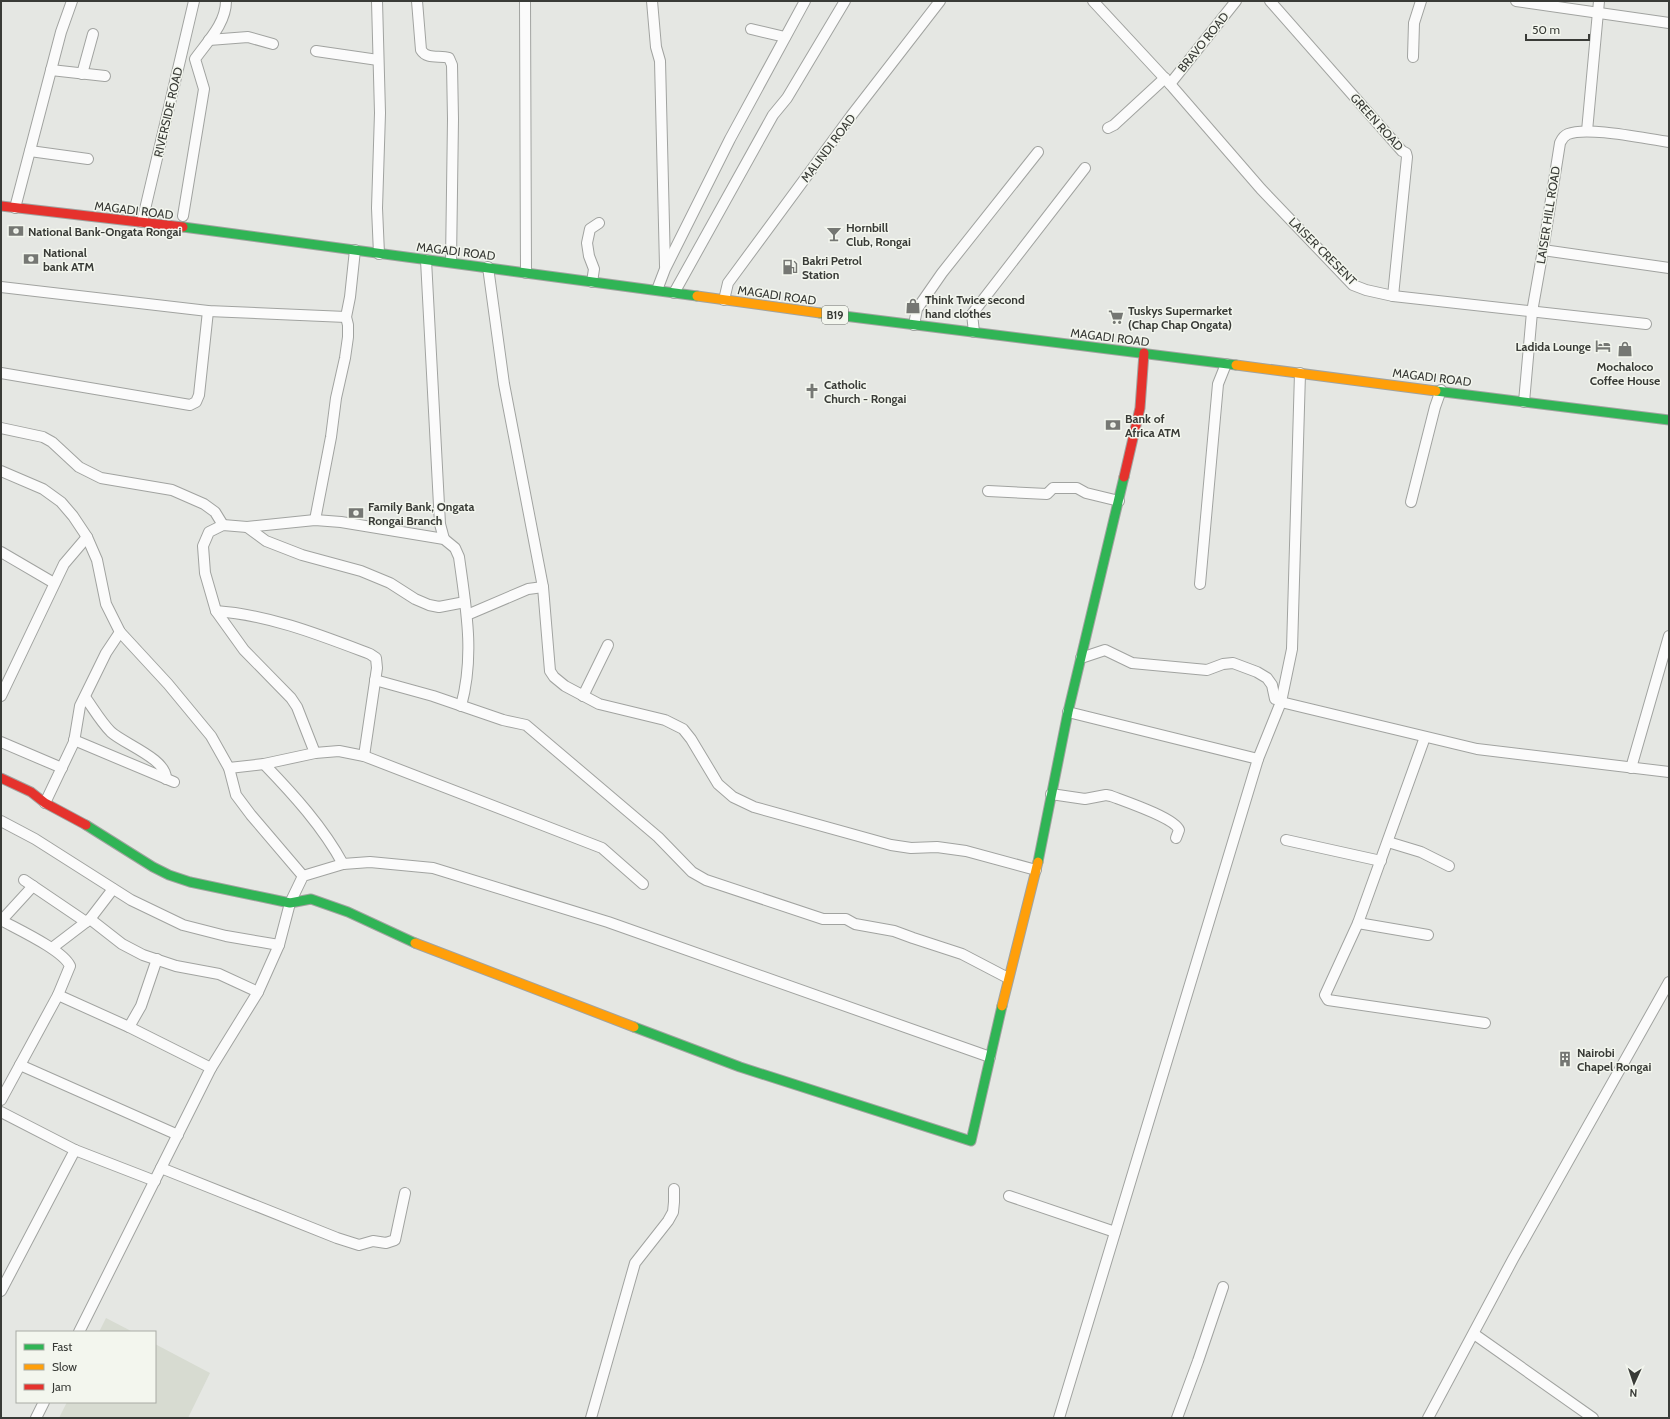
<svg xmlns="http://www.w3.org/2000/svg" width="1670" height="1419" viewBox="0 0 1670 1419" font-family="Cabin,sans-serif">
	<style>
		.built { fill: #d7dbd1 }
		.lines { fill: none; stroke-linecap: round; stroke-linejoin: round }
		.street-casing { stroke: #a1a3a0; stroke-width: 12 }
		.fast-casing { stroke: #a1a3a0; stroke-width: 11 }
		.slow-casing { stroke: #a1a3a0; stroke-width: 11 }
		.jam-casing { stroke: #a1a3a0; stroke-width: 11 }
		.street { stroke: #fbfbfb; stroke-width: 10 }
		.fast { stroke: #30b455; stroke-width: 9 }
		.slow { stroke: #ff9f0a; stroke-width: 9 }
		.jam { stroke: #e5322d; stroke-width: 9 }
		.labels { text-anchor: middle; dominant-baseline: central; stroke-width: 3; stroke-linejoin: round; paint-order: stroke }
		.shield { fill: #f3f6ee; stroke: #71736e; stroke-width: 1 }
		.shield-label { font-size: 11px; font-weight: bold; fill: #393b37 }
		.street-label { font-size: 12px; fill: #393b37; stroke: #f3f6ee }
		.poi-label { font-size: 12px; font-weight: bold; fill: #393b37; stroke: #f3f6ee; text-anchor: start }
	</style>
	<rect width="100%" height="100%" fill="#e5e7e3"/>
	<g class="built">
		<path d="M106,1318L133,1332H99Z"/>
		<path d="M155,1344L210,1373L188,1418H59L67,1402H155Z"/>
	</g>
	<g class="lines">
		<g class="street-casing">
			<g id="street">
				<path d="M377,1L380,113L377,208L379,254"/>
				<path d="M417,1L421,50C427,60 440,55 449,58L452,65L453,119L451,262"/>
				<path d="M525,1L526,273"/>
				<path d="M652,1L656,47L660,61L665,266"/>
				<path d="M1093,1L1170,84L1261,189L1353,285L1366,290L1393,296L1646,324"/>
				<path d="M1270,1L1402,151L1406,153L1407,157L1393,296"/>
				<path d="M1516,1L1669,23"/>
				<path d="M751,29L785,37"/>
				<path d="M209,40L248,37L273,44"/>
				<path d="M316,51L378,60"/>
				<path d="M1413,57L1414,23L1421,1"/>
				<path d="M51,70L105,76"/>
				<path d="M82,74L93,34"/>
				<path d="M1170,84L1236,1"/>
				<path d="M1108,128L1114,125L1165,78"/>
				<path d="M1587,131L1599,1"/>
				<path d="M30,151L88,159"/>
				<path d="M15,208L61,32L72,1"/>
				<path d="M183,216L204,89L195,59C208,41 226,23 226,1"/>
				<path d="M142,222L194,1"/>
				<path d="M1543,250L1669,268"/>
				<path d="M426,260L440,524L444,539"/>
				<path d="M488,267L504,384L543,587L550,671L554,677L565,686L599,704L665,720L683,729L691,739L718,784L733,797L754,807L891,845L911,848L937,847L966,851L1036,870"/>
				<path d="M592,282L594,269L589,256L587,243L590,229L599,223"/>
				<path d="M1,287L208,311L346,317"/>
				<path d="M657,290L665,269L730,139L805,1"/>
				<path d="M674,293L773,115L787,98L845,1"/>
				<path d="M724,300L728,283L851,116L940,1"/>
				<path d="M914,325L917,309L942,273L1038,152"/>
				<path d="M974,332L972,314L1085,168"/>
				<path d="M1,373L190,405L196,402L199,395L208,311"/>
				<path d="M1524,402L1532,312L1543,250L1560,143C1562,139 1563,136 1568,134C1588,126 1646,139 1669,142"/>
				<path d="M1,428L43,437L52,442L79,467L101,478L172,490L204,504L215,512L223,525"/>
				<path d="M1,471L43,489L61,502L73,516L87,537L97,560L106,604L120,632L168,684L211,736L229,768L236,795L251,815L303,876"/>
				<path d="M988,491L1047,494L1053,488H1077L1086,493L1119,501"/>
				<path d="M1411,502L1435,407L1441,390"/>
				<path d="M315,520L331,437L336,398L345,358L348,337V325L346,317L350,297L355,250"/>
				<path d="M247,527L266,541L302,555L361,571L390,583L415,599L429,605L439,607L465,602"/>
				<path d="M1,552L54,583"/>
				<path d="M1200,584L1218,384L1226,364"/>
				<path d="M216,611C270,615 320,635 370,654L376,658L377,668L364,756"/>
				<path d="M467,615L528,589L543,587"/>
				<path d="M1081,658L1105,650L1132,663L1207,670L1223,664L1233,663L1257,672L1267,678L1272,685L1275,699"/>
				<path d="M375,680L433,696L503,720L526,725L658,837L692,872L706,880L823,919H846L855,924L894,931L913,938L962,954L1008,978"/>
				<path d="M1,696L64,564L87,537"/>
				<path d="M583,696L608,645"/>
				<path d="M85,697C93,708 101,722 111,732C124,744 167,759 166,779"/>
				<path d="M1281,702L1477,749L1669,772"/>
				<path d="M1068,712L1258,759"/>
				<path d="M1425,737L1358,923L1325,995L1328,1000L1485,1023"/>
				<path d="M74,740L174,782"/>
				<path d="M1,742L62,768"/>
				<path d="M315,753L297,707L291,698L244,650L216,611L205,573L203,546L209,532L223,525L247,527L315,520L341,522L444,539L455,548L459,557C466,608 475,655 461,706"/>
				<path d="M264,764C293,794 323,827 343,864"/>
				<path d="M229,768L264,764L315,753L339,751L364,756L602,848L643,884"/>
				<path d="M1631,768L1669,636"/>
				<path d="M1051,794L1085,799L1106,795L1111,796C1124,801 1175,818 1179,830L1176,838"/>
				<path d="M45,803L74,742L80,706L106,653L120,632"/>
				<path d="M1,821L35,839L131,900L183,925L226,936L279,945"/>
				<path d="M1286,840L1381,861"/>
				<path d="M1388,842L1421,852L1449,866"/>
				<path d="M24,880L86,922"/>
				<path d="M90,919L122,944L143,955L176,966L219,974L258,992"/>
				<path d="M1,920C17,929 63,950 70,966L58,995L1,1100"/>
				<path d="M1,921L33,886"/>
				<path d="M1358,923L1428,935"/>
				<path d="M52,948L90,919L113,889"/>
				<path d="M58,995L129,1027L211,1068"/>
				<path d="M129,1027L141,1006L157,959"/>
				<path d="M20,1065L178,1135"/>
				<path d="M1,1112L75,1150L155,1181"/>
				<path d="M161,1168L337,1238L359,1245L373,1241L386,1243L395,1240L405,1193"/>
				<path d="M1009,1196L1115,1232"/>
				<path d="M1,1291L75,1150"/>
				<path d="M79,1332L211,1068L258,992L279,945L290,903L303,876L343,864L370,862L433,868L608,922L990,1057"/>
				<path d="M1474,1334L1593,1418"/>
				<path d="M36,1418L44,1402"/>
				<path d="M591,1418L635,1263L668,1221L673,1212L674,1202V1189"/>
				<path d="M1059,1418L1258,759L1281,702L1292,649L1300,373"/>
				<path d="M1177,1418L1198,1361L1223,1287"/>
				<path d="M1428,1418L1513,1259L1669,982"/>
			</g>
		</g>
		<g class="fast-casing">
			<g id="fast">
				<path d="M183,227L697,296"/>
				<path d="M820,313L1236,365"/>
				<path d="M1436,391L1669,420"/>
				<path d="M86,825L153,867L169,875L190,882L290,903L311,899L348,912L415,943"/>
				<path d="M1038,862L1068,712L1124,477"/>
				<path d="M634,1027L740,1067L971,1141L1002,1006"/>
			</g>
		</g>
		<g class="slow-casing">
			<g id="slow">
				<path d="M697,296L820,313"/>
				<path d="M1236,365L1436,391"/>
				<path d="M415,943L634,1027"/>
				<path d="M1002,1006L1038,862"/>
			</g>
		</g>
		<g class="jam-casing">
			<g id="jam">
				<path d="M1,206L183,227"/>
				<path d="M1124,477L1140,408L1144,353"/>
				<path d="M1,778L31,792L45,803L86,825"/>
			</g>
		</g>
		<use href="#street" class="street"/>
		<use href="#fast" class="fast"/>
		<use href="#slow" class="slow"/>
		<use href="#jam" class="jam"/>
	</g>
	<defs>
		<g id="bank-bare" transform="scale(1.2)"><path d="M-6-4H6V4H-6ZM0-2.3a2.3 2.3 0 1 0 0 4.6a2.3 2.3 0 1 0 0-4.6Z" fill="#757773" stroke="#f3f6ee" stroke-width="2.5" paint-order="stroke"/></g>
		<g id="bar-bare" transform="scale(1.2)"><path d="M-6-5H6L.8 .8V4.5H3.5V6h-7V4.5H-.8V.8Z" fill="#757773" stroke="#f3f6ee" stroke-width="2.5" paint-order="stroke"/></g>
		<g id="fuel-bare" transform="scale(1.2)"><path d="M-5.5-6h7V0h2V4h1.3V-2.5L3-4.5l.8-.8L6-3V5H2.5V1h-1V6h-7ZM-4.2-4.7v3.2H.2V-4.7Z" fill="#757773" stroke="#f3f6ee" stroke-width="2.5" paint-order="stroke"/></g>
		<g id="shop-bare" transform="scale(1.2)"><path d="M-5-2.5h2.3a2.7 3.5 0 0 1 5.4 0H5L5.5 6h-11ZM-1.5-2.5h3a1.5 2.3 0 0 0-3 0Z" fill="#757773" stroke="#f3f6ee" stroke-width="2.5" paint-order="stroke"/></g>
		<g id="supermarket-bare" transform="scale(1.2)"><path d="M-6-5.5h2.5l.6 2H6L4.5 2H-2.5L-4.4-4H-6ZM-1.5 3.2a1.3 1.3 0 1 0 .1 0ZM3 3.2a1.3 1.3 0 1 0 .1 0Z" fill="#757773" stroke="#f3f6ee" stroke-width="2.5" paint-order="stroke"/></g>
		<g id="hotel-bare" transform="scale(1.2)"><path d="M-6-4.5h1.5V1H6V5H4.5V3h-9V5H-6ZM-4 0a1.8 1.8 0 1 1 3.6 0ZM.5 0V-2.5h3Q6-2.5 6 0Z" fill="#757773" stroke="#f3f6ee" stroke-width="2.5" paint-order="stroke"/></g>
		<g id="church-bare" transform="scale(1.2)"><path d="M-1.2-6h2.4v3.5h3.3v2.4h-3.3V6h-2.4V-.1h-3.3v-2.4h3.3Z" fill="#757773" stroke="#f3f6ee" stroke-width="2.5" paint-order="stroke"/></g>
		<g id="building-bare" transform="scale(1.2)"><path d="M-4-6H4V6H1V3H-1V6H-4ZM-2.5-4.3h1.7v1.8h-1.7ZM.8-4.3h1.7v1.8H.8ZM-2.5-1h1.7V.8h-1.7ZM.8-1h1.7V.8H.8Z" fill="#757773" stroke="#f3f6ee" stroke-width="2.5" paint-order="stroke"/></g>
	</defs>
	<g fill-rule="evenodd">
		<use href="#bank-bare" x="16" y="231"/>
		<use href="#bar-bare" x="834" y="234"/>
		<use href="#bank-bare" x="31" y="259"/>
		<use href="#fuel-bare" x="790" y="267"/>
		<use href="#shop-bare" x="913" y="306"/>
		<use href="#supermarket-bare" x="1116" y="317"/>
		<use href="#hotel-bare" x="1603" y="346"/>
		<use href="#shop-bare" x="1625" y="349"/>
		<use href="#church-bare" x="812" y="391"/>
		<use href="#bank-bare" x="1113" y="425"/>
		<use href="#bank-bare" x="356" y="513"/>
		<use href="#building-bare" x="1565" y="1059"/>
	</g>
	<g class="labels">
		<rect class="shield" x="822" y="306" width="26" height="18" rx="3"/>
		<g class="shield-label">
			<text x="835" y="315">B19</text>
		</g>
		<g class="street-label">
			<text transform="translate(1203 42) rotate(-51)">BRAVO ROAD</text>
			<text transform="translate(168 112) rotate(-77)">RIVERSIDE ROAD</text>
			<text transform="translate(1377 122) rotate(48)">GREEN ROAD</text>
			<text transform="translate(828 148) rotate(-53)">MALINDI ROAD</text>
			<text transform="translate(134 210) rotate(7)">MAGADI ROAD</text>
			<text transform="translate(1548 215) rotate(-81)">LAISER HILL ROAD</text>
			<text transform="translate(456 251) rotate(7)">MAGADI ROAD</text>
			<text transform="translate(1323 251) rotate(45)">LAISER CRESENT</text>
			<text transform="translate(777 295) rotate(8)">MAGADI ROAD</text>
			<text transform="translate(1110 337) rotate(7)">MAGADI ROAD</text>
			<text transform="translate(1432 377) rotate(7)">MAGADI ROAD</text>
		</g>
		<g class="poi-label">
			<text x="846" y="227">Hornbill<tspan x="846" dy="14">Club, Rongai</tspan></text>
			<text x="28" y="231">National Bank-Ongata Rongai</text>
			<text x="43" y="252">National<tspan x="43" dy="14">bank ATM</tspan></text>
			<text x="802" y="260">Bakri Petrol<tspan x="802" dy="14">Station</tspan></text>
			<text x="925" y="299">Think Twice second<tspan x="925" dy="14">hand clothes</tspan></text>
			<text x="1128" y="310">Tuskys Supermarket<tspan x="1128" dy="14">(Chap Chap Ongata)</tspan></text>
			<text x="1591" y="346" text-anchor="end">Ladida Lounge</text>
			<text x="1625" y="366" text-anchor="middle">Mochaloco<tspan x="1625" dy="14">Coffee House</tspan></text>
			<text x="824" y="384">Catholic<tspan x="824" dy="14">Church - Rongai</tspan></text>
			<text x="1125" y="418">Bank of<tspan x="1125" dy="14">Africa ATM</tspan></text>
			<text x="368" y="506">Family Bank, Ongata<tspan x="368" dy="14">Rongai Branch</tspan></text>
			<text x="1577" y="1052">Nairobi<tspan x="1577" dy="14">Chapel Rongai</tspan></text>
		</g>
	</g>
	<rect width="1670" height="1419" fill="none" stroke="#393b37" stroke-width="4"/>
	<rect x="16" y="1331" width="140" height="72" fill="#f3f6ee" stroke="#a9aba5"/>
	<rect x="24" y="1344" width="20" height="6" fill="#30b455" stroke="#a9aba5"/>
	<text x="52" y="1351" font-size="12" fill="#393b37">Fast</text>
	<rect x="24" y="1364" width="20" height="6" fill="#ff9f0a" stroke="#a9aba5"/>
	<text x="52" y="1371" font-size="12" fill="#393b37">Slow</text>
	<rect x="24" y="1384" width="20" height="6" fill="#e5322d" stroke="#a9aba5"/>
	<text x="52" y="1391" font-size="12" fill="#393b37">Jam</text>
	<g transform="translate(1634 1383) rotate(183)" stroke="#f3f6ee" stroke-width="3" paint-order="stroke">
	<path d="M0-3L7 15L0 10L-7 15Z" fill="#393b37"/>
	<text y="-6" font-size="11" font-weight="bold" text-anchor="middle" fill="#393b37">N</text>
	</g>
	<path d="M1526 34v6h63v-6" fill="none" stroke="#393b37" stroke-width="2"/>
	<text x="1532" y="34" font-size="12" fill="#393b37" stroke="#f3f6ee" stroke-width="3" paint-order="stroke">50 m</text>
</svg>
